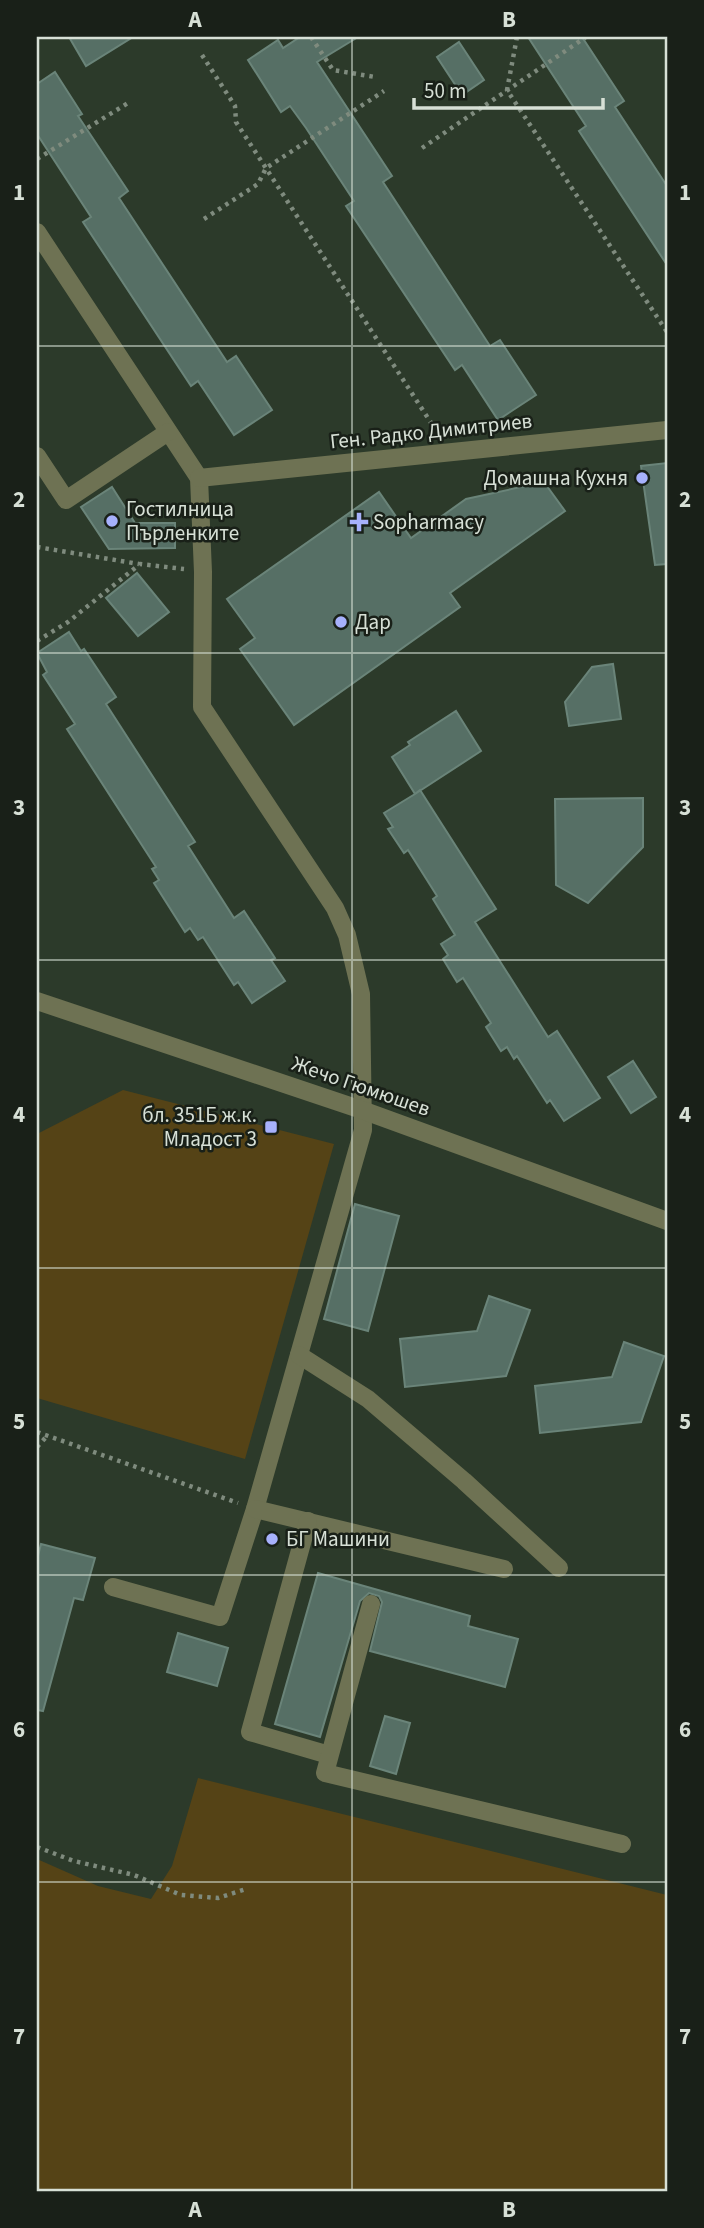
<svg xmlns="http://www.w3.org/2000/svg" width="704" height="2228" viewBox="0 0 704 2228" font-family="'Source Sans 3',sans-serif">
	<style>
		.green { fill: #554316 }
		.building { fill: #566f65; stroke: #6a8479; stroke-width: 2 }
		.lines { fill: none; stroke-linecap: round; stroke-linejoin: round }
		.path { stroke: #7f8b7e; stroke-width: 4.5; stroke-dasharray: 3.5 5; stroke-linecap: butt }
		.minor { stroke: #6e7253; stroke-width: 18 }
		.grid { fill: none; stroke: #d7e0d6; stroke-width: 2; stroke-opacity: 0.55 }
		.poi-dot { fill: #a7b1fc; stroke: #192018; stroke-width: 2.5 }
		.labels { text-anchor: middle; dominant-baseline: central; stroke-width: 5; stroke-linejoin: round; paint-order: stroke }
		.street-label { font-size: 21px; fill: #d7e0d6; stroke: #192018 }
		.poi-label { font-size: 21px; fill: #d7e0d6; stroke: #192018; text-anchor: start }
		.neatline { fill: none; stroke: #d7e0d6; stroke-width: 2.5 }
		.grid-label { font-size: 23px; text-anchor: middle; font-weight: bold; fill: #d7e0d6 }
	</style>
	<rect width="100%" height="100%" fill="#2c3a2a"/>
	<g class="green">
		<path d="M123,1090L334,1144L245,1459L37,1398V1134Z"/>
		<path d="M198,1778L667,1895V2191H37V1859L98,1886L151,1899L172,1866Z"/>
	</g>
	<g class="building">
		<path d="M69,37H133L86,66Z"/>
		<path d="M300,37H358L317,62L392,176L383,182L490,346L500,340L536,395L498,420L462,365L455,370L346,206L354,201L306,128L290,106L281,112L248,60L278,40L283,48Z"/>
		<path d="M528,37H582L624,101L615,107L667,186V265L579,131L586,126Z"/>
		<path d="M459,42L484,80L462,95L437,57Z"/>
		<path d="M55,72L82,114L78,116L128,191L119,198L227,362L236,356L272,410L234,435L198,381L191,386L83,222L91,217L37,134V84Z"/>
		<path d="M667,463V564L655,565L641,466Z"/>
		<path d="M544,482L565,511L450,593L460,607L294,725L240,649L255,638L227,599L379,492L411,538L466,499Z"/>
		<path d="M112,487L135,523H175V548L109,549L81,507Z"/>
		<path d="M137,573L169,612L138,636L106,598Z"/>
		<path d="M69,632L81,651L84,649L116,697L106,704L195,842L188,846L234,918L244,911L275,958L271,960L285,981L252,1003L238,982L234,985L203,937L198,940L190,928L185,932L154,883L159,880L152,869L156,867L67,729L75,724L43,675L47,672L37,653Z"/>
		<path d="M613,664L621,719L569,726L565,702L592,667Z"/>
		<path d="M456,711L481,751L415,794L420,790L496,909L475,922L548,1037L557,1031L600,1098L564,1121L550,1100L547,1103L517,1056L514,1059L507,1047L501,1051L486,1027L491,1023L463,978L457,982L443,959L448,955L441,944L455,935L433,899L437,896L408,850L404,853L388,829L393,827L384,813L415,794L392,757L410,745L408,742Z"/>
		<path d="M643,798V847L588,903L556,885L555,799Z"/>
		<path d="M633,1061L656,1097L631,1113L608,1077Z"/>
		<path d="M355,1204L399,1216L368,1331L324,1319Z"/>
		<path d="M489,1296L530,1310L506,1376L405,1387L400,1339L477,1331Z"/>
		<path d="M624,1342L664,1356L641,1422L540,1433L535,1386L612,1377Z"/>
		<path d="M41,1544L95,1558L83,1600L74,1598L43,1711L37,1710V1560Z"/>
		<path d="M318,1573L470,1616L468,1626L518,1639L505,1687L370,1651L382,1602L379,1596L369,1593L360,1601L320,1737L275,1724Z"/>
		<path d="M178,1633L228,1648L217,1686L167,1672Z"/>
		<path d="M385,1716L410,1723L396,1774L370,1766Z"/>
	</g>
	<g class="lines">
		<g class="path">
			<path d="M311,37L333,70L375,77"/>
			<path d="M517,37L507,90L667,332"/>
			<path d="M202,55L235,106L236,122L437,432"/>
			<path d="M422,148L586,37"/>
			<path d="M37,159L128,103"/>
			<path d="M204,219L258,184L266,168L384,91"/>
			<path d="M37,547L139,564"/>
			<path d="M37,641L68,622L140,564L184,569"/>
			<path d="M37,1432L238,1503"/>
			<path d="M37,1447L47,1436"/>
			<path d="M37,1847L74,1861L134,1875L181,1895L218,1898L246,1889"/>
		</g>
		<g class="minor">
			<path d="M37,232L199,478L203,572L202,707L335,908L347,935L361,994L363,1130L255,1509L220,1617L113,1587"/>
			<path d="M37,456L66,500L168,432"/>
			<path d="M199,478L667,430"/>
			<path d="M37,1001L362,1110L667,1221"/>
			<path d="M299,1355L368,1399L464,1481L559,1568"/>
			<path d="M255,1509L504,1569"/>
			<path d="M308,1521L250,1732L329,1755"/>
			<path d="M371,1604L325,1773L622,1844"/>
		</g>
	</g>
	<path class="grid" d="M352,37V2191M37,346H667M37,653H667M37,960H667M37,1268H667M37,1575H667M37,1882H667"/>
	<g class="poi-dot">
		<circle cx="642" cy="478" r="7"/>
		<circle cx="112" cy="521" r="7"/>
		<path d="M355.5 511.5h7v7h7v7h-7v7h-7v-7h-7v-7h7z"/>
		<circle cx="341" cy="622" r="7"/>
		<rect x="264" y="1120" width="14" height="14" rx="3.5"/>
		<circle cx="272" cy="1539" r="7"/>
	</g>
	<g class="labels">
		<g class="street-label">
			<text transform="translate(431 431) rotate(-6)">Ген. Радко Димитриев</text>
			<text transform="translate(361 1086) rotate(19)">Жечо Гюмюшев</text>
		</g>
		<g class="poi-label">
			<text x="628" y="478" text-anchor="end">Домашна Кухня</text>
			<text x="126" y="509">Гостилница<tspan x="126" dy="24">Пърленките</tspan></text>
			<text x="373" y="522">Sopharmacy</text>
			<text x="355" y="622">Дар</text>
			<text x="257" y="1115" text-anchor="end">бл. 351Б ж.к.<tspan x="257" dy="24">Младост 3</tspan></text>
			<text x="286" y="1539">БГ Машини</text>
		</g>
	</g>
	<rect width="704" height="2228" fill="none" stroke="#192018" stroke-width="77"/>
	<path d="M414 98v10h189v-10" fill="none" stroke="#d7e0d6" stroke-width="3.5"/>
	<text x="424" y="98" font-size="21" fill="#d7e0d6" stroke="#192018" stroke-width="5" paint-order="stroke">50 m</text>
	<rect x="38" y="38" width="628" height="2152" class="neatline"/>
	<g class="grid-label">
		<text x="195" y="27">A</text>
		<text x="509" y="27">B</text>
		<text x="19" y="200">1</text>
		<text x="685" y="200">1</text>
		<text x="19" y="507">2</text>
		<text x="685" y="507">2</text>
		<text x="19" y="815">3</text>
		<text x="685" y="815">3</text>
		<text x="19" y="1122">4</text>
		<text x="685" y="1122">4</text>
		<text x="19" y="1429">5</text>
		<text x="685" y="1429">5</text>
		<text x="19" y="1737">6</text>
		<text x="685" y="1737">6</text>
		<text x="19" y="2044">7</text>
		<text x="685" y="2044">7</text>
		<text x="195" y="2217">A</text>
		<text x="509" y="2217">B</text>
	</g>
</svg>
